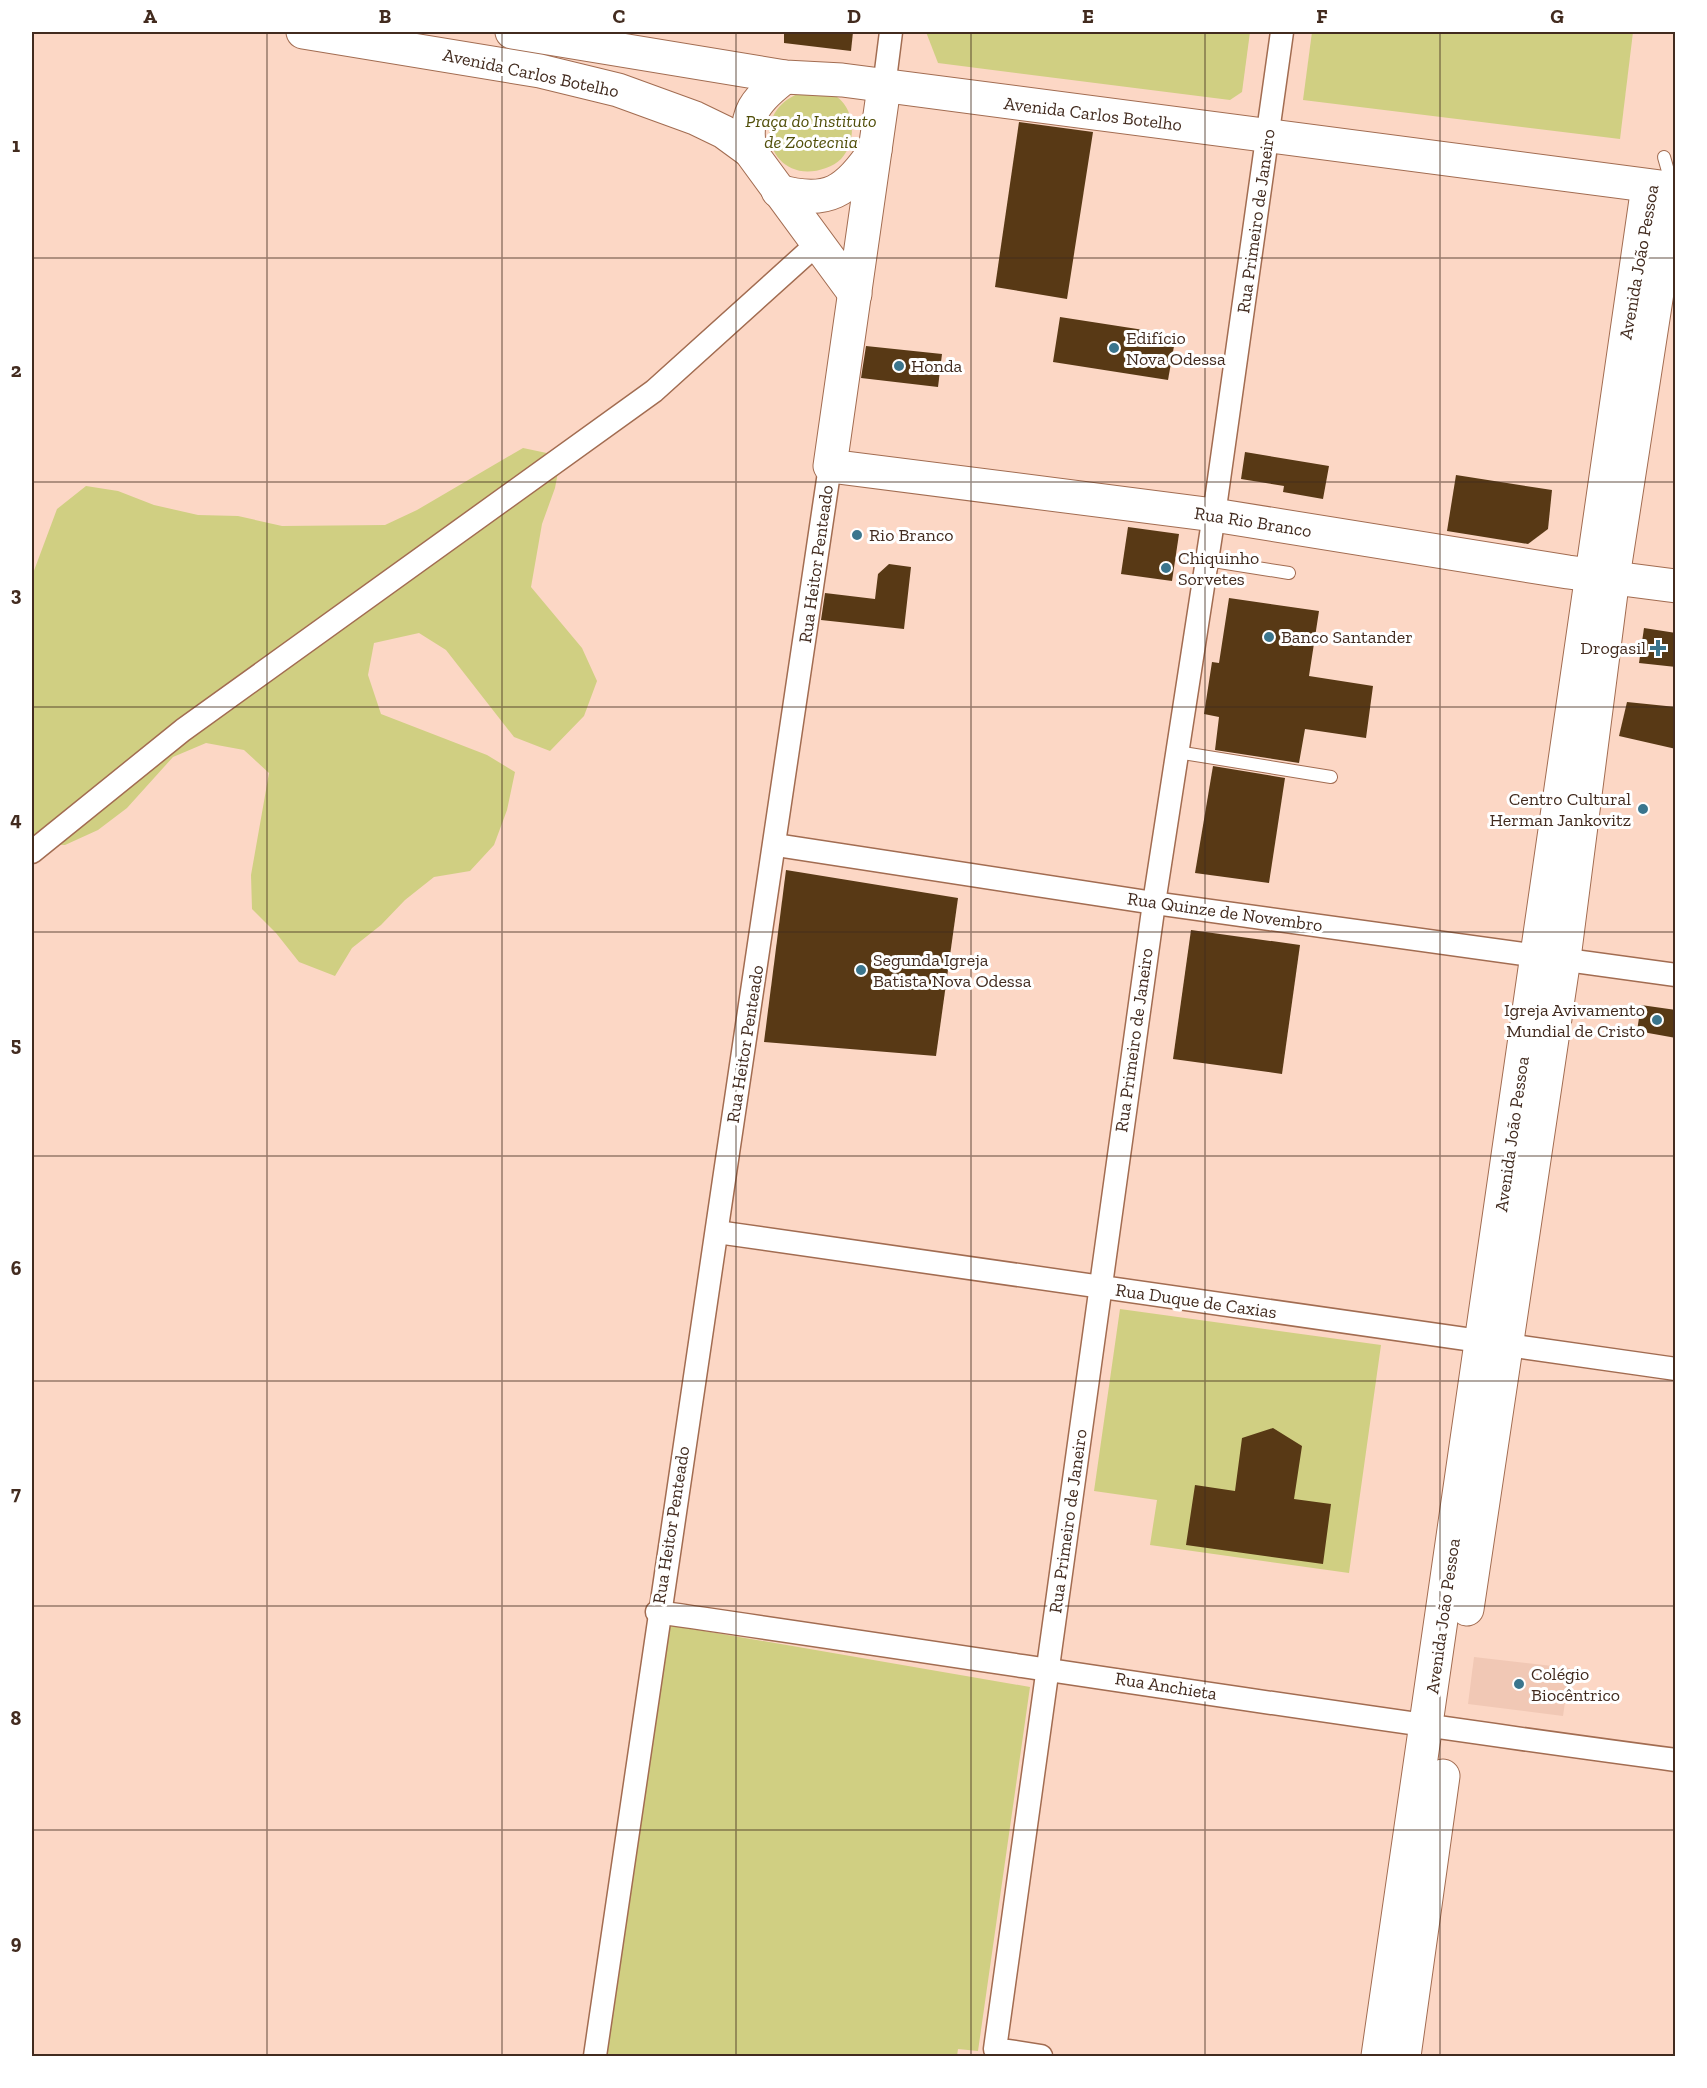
<svg xmlns="http://www.w3.org/2000/svg" width="1707" height="2088" viewBox="0 0 1707 2088" font-family="'Zilla Slab',serif">
	<style>
		.built { fill: #f1c8b5 }
		.green { fill: #d0cf82 }
		.building { fill: #583915 }
		.lines { fill: none; stroke-linecap: round; stroke-linejoin: round }
		.lane-casing { stroke: #a26c51; stroke-width: 14 }
		.street-casing { stroke: #a26c51; stroke-width: 25 }
		.secondary-casing { stroke: #a26c51; stroke-width: 35 }
		.primary-casing { stroke: #a26c51; stroke-width: 35 }
		.lane { stroke: #fff; stroke-width: 12 }
		.street { stroke: #fff; stroke-width: 22 }
		.secondary { stroke: #fff; stroke-width: 33 }
		.primary { stroke: #fff; stroke-width: 33 }
		.grid { fill: none; stroke: #422b1f; stroke-width: 1.5; stroke-opacity: 0.55 }
		.poi-dot { fill: #3a758d; stroke: #fff; stroke-width: 2 }
		.labels { text-anchor: middle; dominant-baseline: central; stroke-width: 6; stroke-linejoin: round; paint-order: stroke }
		.street-label { font-size: 18px; fill: #422b1f; stroke: #fff }
		.park-label { font-size: 18px; font-style: italic; fill: #514f0a; stroke: #fff }
		.poi-label { font-size: 18px; fill: #422b1f; stroke: #fff; text-anchor: start }
		.neatline { fill: none; stroke: #422b1f; stroke-width: 2 }
		.grid-label { font-size: 20px; text-anchor: middle; font-weight: bold; fill: #422b1f }
	</style>
	<rect width="100%" height="100%" fill="#fcd7c5"/>
	<path class="built" d="M1474,1657L1570,1668L1563,1716L1468,1704Z"/>
	<g class="green">
		<path d="M926,32H1250L1242,92L1230,100L938,63Z"/>
		<path d="M1312,32H1633L1620,139L1303,100Z"/>
		<path d="M803,92C810,92 818,91 826,92C848,97 856,123 850,143C846,156 838,164 826,168C770,189 744,111 803,92Z"/>
		<path d="M523,448L561,456L555,488L542,524L531,587L582,648L597,681L584,716L550,751L514,737L446,650L419,633L374,643L368,675L381,714L487,755L515,772L507,810L494,845L470,871L434,877L405,900L381,925L352,948L335,976L299,962L276,933L252,909L251,875L269,773L244,750L206,743L173,757L127,808L98,830L65,845L32,844V576L57,509L86,486L118,491L154,505L198,515L238,516L282,526L385,525L417,510Z"/>
		<path d="M1120,1309L1381,1345L1349,1573L1150,1545L1157,1500L1094,1491Z"/>
		<path d="M664,1624L1030,1687L978,2051L958,2049L957,2056H606Z"/>
	</g>
	<g class="building">
		<path d="M784,32H853L851,51L784,43Z"/>
		<path d="M1019,122L1093,132L1067,299L995,287Z"/>
		<path d="M1060,317L1176,335L1168,380L1053,362Z"/>
		<path d="M866,346L942,354L938,387L861,378Z"/>
		<path d="M1245,452L1329,466L1323,499L1283,492L1284,486L1241,479Z"/>
		<path d="M1456,475L1552,490L1548,529L1528,544L1447,531Z"/>
		<path d="M1128,527L1179,534L1172,581L1121,574Z"/>
		<path d="M889,564L911,567L904,629L821,620L825,593L875,599L878,574Z"/>
		<path d="M1229,598L1319,611L1309,676L1373,686L1366,738L1305,729L1299,763L1215,750L1219,717L1204,714L1212,662L1219,663Z"/>
		<path d="M1644,628L1676,633V667L1639,663Z"/>
		<path d="M1627,702L1676,707V749L1619,736Z"/>
		<path d="M1213,766L1285,778L1269,883L1195,873Z"/>
		<path d="M786,870L958,898L936,1056L764,1042Z"/>
		<path d="M1191,930L1300,945L1282,1074L1173,1059Z"/>
		<path d="M1641,1005L1676,1010V1038L1637,1031Z"/>
		<path d="M1273,1428L1302,1446L1294,1499L1331,1504L1323,1564L1186,1545L1195,1485L1235,1491L1242,1438Z"/>
	</g>
	<g class="lines">
		<g class="lane-casing">
			<g id="lane">
				<path d="M1664,157L1672,185"/>
				<path d="M1207,560L1289,573"/>
				<path d="M1177,752L1331,777"/>
			</g>
		</g>
		<g class="street-casing">
			<g id="street">
				<path d="M884,87L891,32"/>
				<path d="M776,845L1154,903L1676,975"/>
				<path d="M32,852L183,730L654,391L818,243"/>
				<path d="M717,1232L1676,1369"/>
				<path d="M657,1612C997,1661 1335,1715 1676,1760"/>
				<path d="M595,2056C669,1526 754,996 830,466"/>
				<path d="M1041,2056L995,2049L1154,903L1214,515L1282,32"/>
			</g>
		</g>
		<g class="secondary-casing">
			<g id="secondary">
				<path d="M1467,1609L1564,958L1613,577L1673,189"/>
				<path d="M1378,2056C1471,1433 1554,809 1648,186"/>
				<path d="M1404,2056L1443,1776"/>
			</g>
		</g>
		<g class="primary-casing">
			<g id="primary">
				<path d="M303,32L540,71L618,90L695,118L724,132L750,151L855,294"/>
				<path d="M512,32L785,77L842,80L1676,189"/>
				<path d="M884,87L830,466L1214,515L1568,572L1676,586"/>
				<path d="M750,151C743,114 756,99 785,77"/>
				<path d="M778,191C828,205 847,192 875,150"/>
			</g>
		</g>
		<use href="#lane" class="lane"/>
		<use href="#street" class="street"/>
		<use href="#secondary" class="secondary"/>
		<use href="#primary" class="primary"/>
	</g>
	<path class="grid" d="M267,32V2056M502,32V2056M736,32V2056M971,32V2056M1205,32V2056M1440,32V2056M32,258H1676M32,482H1676M32,707H1676M32,932H1676M32,1156H1676M32,1381H1676M32,1606H1676M32,1830H1676"/>
	<g class="poi-dot">
		<circle cx="1114" cy="348" r="6"/>
		<circle cx="899" cy="366" r="6"/>
		<circle cx="857" cy="535" r="6"/>
		<circle cx="1166" cy="568" r="6"/>
		<circle cx="1269" cy="637" r="6"/>
		<path d="M1655 639h6v6h6v6h-6v6h-6v-6h-6v-6h6z"/>
		<circle cx="1643" cy="809" r="6"/>
		<circle cx="861" cy="970" r="6"/>
		<circle cx="1657" cy="1020" r="6"/>
		<circle cx="1519" cy="1684" r="6"/>
	</g>
	<g class="labels">
		<g class="street-label">
			<text transform="translate(531 73) rotate(12)">Avenida Carlos Botelho</text>
			<text transform="translate(1093 114) rotate(7)">Avenida Carlos Botelho</text>
			<text transform="translate(1256 221) rotate(-82)">Rua Primeiro de Janeiro</text>
			<text transform="translate(1639 262) rotate(-80)">Avenida João Pessoa</text>
			<text transform="translate(1253 522) rotate(9)">Rua Rio Branco</text>
			<text transform="translate(816 564) rotate(-82)">Rua Heitor Penteado</text>
			<text transform="translate(1225 912) rotate(8)">Rua Quinze de Novembro</text>
			<text transform="translate(1134 1040) rotate(-82)">Rua Primeiro de Janeiro</text>
			<text transform="translate(745 1044) rotate(-81)">Rua Heitor Penteado</text>
			<text transform="translate(1512 1134) rotate(-82)">Avenida João Pessoa</text>
			<text transform="translate(1196 1301) rotate(8)">Rua Duque de Caxias</text>
			<text transform="translate(1068 1521) rotate(-82)">Rua Primeiro de Janeiro</text>
			<text transform="translate(671 1525) rotate(-81)">Rua Heitor Penteado</text>
			<text transform="translate(1443 1616) rotate(-82)">Avenida João Pessoa</text>
			<text transform="translate(1166 1686) rotate(9)">Rua Anchieta</text>
		</g>
		<g class="park-label">
			<text x="811" y="121">Praça do Instituto<tspan x="811" dy="21">de Zootecnia</tspan></text>
		</g>
		<g class="poi-label">
			<text x="1126" y="338">Edifício<tspan x="1126" dy="21">Nova Odessa</tspan></text>
			<text x="911" y="366">Honda</text>
			<text x="869" y="535">Rio Branco</text>
			<text x="1178" y="558">Chiquinho<tspan x="1178" dy="21">Sorvetes</tspan></text>
			<text x="1281" y="637">Banco Santander</text>
			<text x="1646" y="648" text-anchor="end">Drogasil</text>
			<text x="1631" y="799" text-anchor="end">Centro Cultural<tspan x="1631" dy="21">Herman Jankovitz</tspan></text>
			<text x="873" y="960">Segunda Igreja<tspan x="873" dy="21">Batista Nova Odessa</tspan></text>
			<text x="1645" y="1010" text-anchor="end">Igreja Avivamento<tspan x="1645" dy="21">Mundial de Cristo</tspan></text>
			<text x="1531" y="1674">Colégio<tspan x="1531" dy="21">Biocêntrico</tspan></text>
		</g>
	</g>
	<rect width="1707" height="2088" fill="none" stroke="#ffffff" stroke-width="66"/>
	<rect x="33" y="33" width="1641" height="2022" class="neatline"/>
	<g class="grid-label">
		<text x="150" y="23">A</text>
		<text x="385" y="23">B</text>
		<text x="619" y="23">C</text>
		<text x="854" y="23">D</text>
		<text x="1088" y="23">E</text>
		<text x="1322" y="23">F</text>
		<text x="1557" y="23">G</text>
		<text x="16" y="152">1</text>
		<text x="16" y="377">2</text>
		<text x="16" y="601">3</text>
		<text x="16" y="826">4</text>
		<text x="16" y="1051">5</text>
		<text x="16" y="1275">6</text>
		<text x="16" y="1500">7</text>
		<text x="16" y="1725">8</text>
		<text x="16" y="1949">9</text>
	</g>
</svg>
